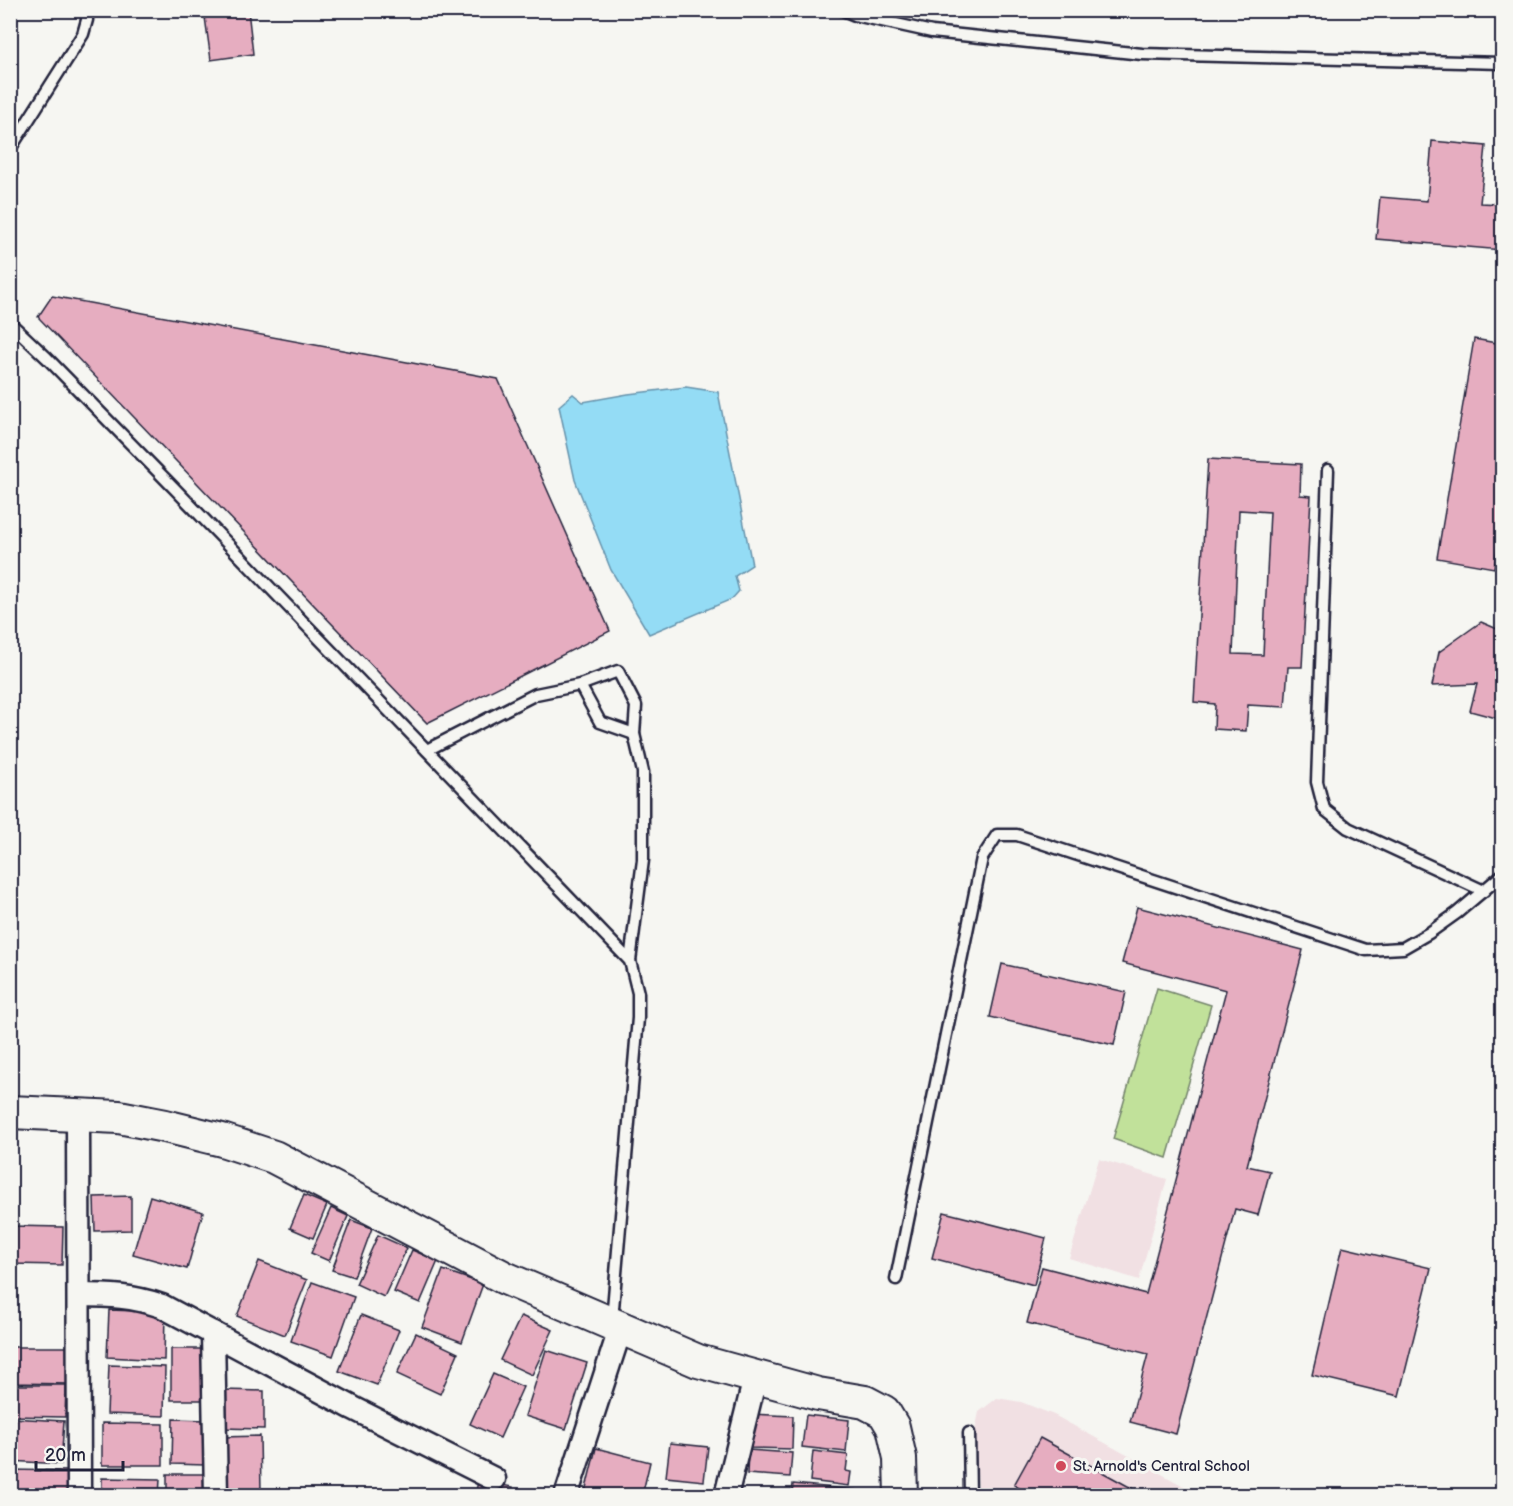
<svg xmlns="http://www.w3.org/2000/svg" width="1513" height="1506" viewBox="0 0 1513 1506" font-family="'Balsamiq Sans',sans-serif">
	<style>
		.built { fill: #f1e0e3 }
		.green { fill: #c1e19a; stroke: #72826a; stroke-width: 1.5 }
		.water { fill: #94dcf5; stroke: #6692ab; stroke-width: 1.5 }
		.building { fill: #e6adc0; stroke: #22223b; stroke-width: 1.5; fill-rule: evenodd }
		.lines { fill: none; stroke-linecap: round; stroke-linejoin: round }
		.lane-casing { stroke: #22223b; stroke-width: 15 }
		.street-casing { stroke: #22223b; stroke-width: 27 }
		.secondary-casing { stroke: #22223b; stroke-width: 36 }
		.lane { stroke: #f6f6f2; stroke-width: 10 }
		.street { stroke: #f6f6f2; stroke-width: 22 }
		.secondary { stroke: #f6f6f2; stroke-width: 32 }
		.poi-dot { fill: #d1495b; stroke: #f6f6f2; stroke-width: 2 }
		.labels { text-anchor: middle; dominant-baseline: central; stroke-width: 6; stroke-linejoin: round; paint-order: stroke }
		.poi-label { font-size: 15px; fill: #22223b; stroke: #f6f6f2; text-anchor: start }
	</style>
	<rect width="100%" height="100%" fill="#f6f6f2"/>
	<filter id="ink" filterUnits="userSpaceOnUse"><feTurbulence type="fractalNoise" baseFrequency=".0167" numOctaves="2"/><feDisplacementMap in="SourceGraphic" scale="12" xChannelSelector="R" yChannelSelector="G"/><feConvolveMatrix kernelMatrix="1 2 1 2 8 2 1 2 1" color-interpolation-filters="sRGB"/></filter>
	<g filter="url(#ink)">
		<g class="built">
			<path d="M1099,1159L1167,1179L1139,1280L1069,1258Z"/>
			<path d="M997,1398L1021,1402L1054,1415L1200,1495L979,1496L974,1436L979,1412Z"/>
		</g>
		<path class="green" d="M1157,988L1211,1005L1167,1158L1113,1139Z"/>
		<path class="water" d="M686,387L718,392L752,565L735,576L739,591L732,599L649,634L611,570L575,480L559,406L573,394L583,402L628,394Z"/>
		<g class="building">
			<path d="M204,10H248L253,54L211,60Z"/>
			<path d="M1432,141L1486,146L1480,203L1502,204V250L1376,239L1380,197L1427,201Z"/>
			<path d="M52,296L498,379L610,631L427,723L38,317Z"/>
			<path d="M1474,339L1502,344V517L1494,568L1437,558Z"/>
			<path d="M1208,459L1301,464L1300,495L1311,496L1302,667H1288L1285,707L1248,705L1246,731L1214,729L1215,704L1194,702ZM1239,510L1270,512L1263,655L1233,654Z"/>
			<path d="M1481,622L1502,631V689L1500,719L1470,711L1477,684L1432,686L1439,652Z"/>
			<path d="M1137,907L1303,950L1247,1166L1270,1171L1258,1215L1235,1209L1176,1434L1130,1422L1148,1354L1027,1323L1042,1267L1146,1294L1226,990L1122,963Z"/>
			<path d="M1002,964L1126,992L1114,1045L990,1017Z"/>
			<path d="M304,1195L327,1205L313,1238L290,1228Z"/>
			<path d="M131,1196V1230L95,1231L94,1197Z"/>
			<path d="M150,1196L203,1212L187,1269L133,1254Z"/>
			<path d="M331,1208L348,1216L329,1261L311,1253Z"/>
			<path d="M944,1212L1046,1238L1034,1285L932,1258Z"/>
			<path d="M351,1220L372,1228L354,1277L332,1270Z"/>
			<path d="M10,1226L63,1227L62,1265L10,1264Z"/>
			<path d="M378,1235L407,1248L384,1297L356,1284Z"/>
			<path d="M1342,1247L1431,1268L1399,1396L1312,1375Z"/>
			<path d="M412,1250L438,1261L420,1303L394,1292Z"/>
			<path d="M259,1261L307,1280L285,1335L237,1316Z"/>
			<path d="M443,1270L483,1284L462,1342L422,1327Z"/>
			<path d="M312,1282L354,1297L333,1356L291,1341Z"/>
			<path d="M109,1310L165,1312L164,1360L107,1357Z"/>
			<path d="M361,1315L399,1330L377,1385L339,1371Z"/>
			<path d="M521,1316L553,1330L532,1375L500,1360Z"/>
			<path d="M416,1333L458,1353L440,1394L397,1374Z"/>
			<path d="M10,1347H70V1384L10,1383Z"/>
			<path d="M171,1349H205L206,1400H171Z"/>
			<path d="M546,1350L587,1363L566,1429L525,1416Z"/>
			<path d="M109,1365L165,1367L164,1416L107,1414Z"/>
			<path d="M493,1374L523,1387L500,1438L470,1424Z"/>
			<path d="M10,1385H66L65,1417L10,1416Z"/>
			<path d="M222,1390L264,1391V1429L222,1428Z"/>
			<path d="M750,1414L793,1416L792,1449L750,1448Z"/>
			<path d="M806,1415L849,1420L846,1452L802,1447Z"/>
			<path d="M10,1418L64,1421L61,1464L10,1461Z"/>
			<path d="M173,1419L206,1420L205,1465L172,1464Z"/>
			<path d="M102,1423L163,1424V1465H102Z"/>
			<path d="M260,1436L261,1493L222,1494V1437Z"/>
			<path d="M1040,1438L1146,1496H1032L1014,1485Z"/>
			<path d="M670,1443L708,1447L704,1481L666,1477Z"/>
			<path d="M596,1448L650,1462L642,1496H584Z"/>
			<path d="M748,1450L792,1453L790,1477L747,1474Z"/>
			<path d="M813,1451L848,1455L846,1471L851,1472L849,1486L810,1481Z"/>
			<path d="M10,1470L67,1471V1496H10Z"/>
			<path d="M167,1474H205L206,1496H167Z"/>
			<path d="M102,1478L160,1479L159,1496H102Z"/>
			<path d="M478,1481L513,1487L511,1496H475Z"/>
			<path d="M793,1484L855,1490V1496H792Z"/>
		</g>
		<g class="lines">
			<g class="lane-casing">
				<g id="lane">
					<path d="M843,10L855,15L932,32L1142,54L1502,63"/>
					<path d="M10,149L83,34L87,20V10"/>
					<path d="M10,323L47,358L175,489L630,961L638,993V1018L612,1320"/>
					<path d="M1328,470L1317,782L1324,809L1348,828L1484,891"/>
					<path d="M580,685L600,722L634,734"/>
					<path d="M427,750L536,694L580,685L618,671L636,706L634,734L643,772V860L630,961"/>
					<path d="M896,1279L982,858L997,835H1017L1366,950L1403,948L1429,933L1457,913L1502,875"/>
					<path d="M969,1433L970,1496"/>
				</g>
			</g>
			<g class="street-casing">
				<g id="street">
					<path d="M78,1116L79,1496"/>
					<path d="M79,1295C110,1295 132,1296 162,1306L353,1408L494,1479"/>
					<path d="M213,1333L216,1496"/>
					<path d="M566,1496L621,1327"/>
					<path d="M726,1496L755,1378"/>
				</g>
			</g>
			<g class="secondary-casing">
				<path id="secondary" d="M10,1112L119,1117L165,1126L222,1140L274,1157L505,1278L698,1361L818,1394L865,1402L884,1412L893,1427L900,1458L901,1496"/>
			</g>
			<use href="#lane" class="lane"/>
			<use href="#street" class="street"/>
			<use href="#secondary" class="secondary"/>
		</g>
	</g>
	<circle class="poi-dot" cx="1061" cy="1466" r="6"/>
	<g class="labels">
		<g class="poi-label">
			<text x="1073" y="1466">St. Arnold's Central School</text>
		</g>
	</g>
	<rect width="1513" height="1506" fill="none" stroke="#f6f6f2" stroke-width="36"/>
	<rect x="18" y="18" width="1477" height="1470" fill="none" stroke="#22223b" stroke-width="2" filter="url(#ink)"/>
	<path d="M36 1461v9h87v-9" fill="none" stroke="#22223b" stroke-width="3"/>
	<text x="45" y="1461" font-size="18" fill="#22223b" stroke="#f6f6f2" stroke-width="4.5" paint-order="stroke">20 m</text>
</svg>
